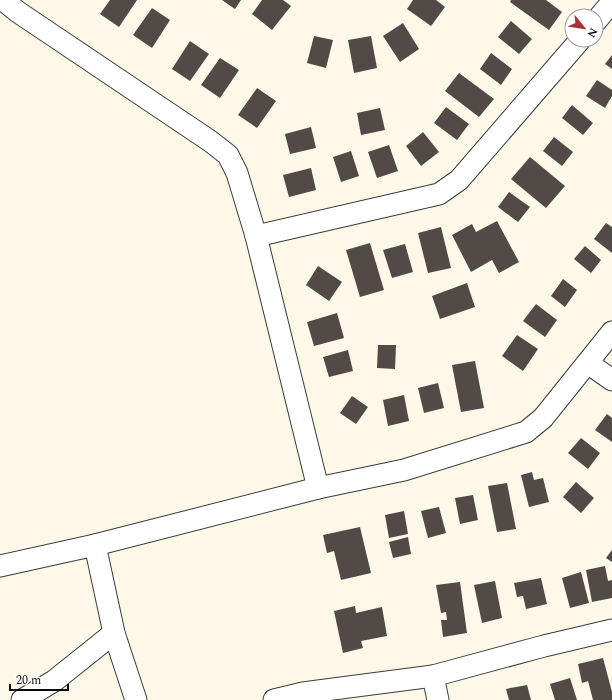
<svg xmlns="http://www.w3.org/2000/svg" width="612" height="700" viewBox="0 0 612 700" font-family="Spectral,serif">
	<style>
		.building { fill: #514b47 }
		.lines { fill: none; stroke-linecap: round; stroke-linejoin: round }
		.minor-casing { stroke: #3c3c3c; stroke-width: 23 }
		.minor { stroke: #fff; stroke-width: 21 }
	</style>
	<rect width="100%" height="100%" fill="#fdf8e8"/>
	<g class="building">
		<path d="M110,0H137L119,27L100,14Z"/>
		<path d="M222,0H241L235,9Z"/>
		<path d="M262,0H283L291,6L272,30L252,14Z"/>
		<path d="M413,0H436L445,7L431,26L407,9Z"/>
		<path d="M511,0H546L562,12L549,30L510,2Z"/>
		<path d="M152,8L170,20L152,48L133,35Z"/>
		<path d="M511,21L532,39L519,54L498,37Z"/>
		<path d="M403,23L419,49L400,62L383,36Z"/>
		<path d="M314,36L333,40L326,68L307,63Z"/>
		<path d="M371,36L377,68L354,73L348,40Z"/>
		<path d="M190,41L209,54L190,81L172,69Z"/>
		<path d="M491,53L512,69L501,85L480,69Z"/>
		<path d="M612,55V69L605,64Z"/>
		<path d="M220,58L239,70L220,98L201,85Z"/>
		<path d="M459,73L494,99L479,117L445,91Z"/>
		<path d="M597,80L612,90V96L605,108L586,96Z"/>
		<path d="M257,88L276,101L257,128L238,115Z"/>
		<path d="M572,105L593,123L583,135L562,118Z"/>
		<path d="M446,107L469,124L457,140L434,123Z"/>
		<path d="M380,108L385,130L361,135L357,113Z"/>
		<path d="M311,127L316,148L290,154L285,134Z"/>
		<path d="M423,132L439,152L421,166L406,146Z"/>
		<path d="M554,137L573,152L562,166L543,151Z"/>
		<path d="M389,145L398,171L377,178L368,152Z"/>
		<path d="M351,151L359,176L341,182L333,157Z"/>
		<path d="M530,157L565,186L546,208L511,179Z"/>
		<path d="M311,168L316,190L289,197L283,175Z"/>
		<path d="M509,192L530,207L518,222L498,207Z"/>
		<path d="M497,221L519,262L499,273L492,260L471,272L452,235L472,224L476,232Z"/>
		<path d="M606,223L612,227V253L594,239Z"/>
		<path d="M441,227L451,268L428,273L418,233Z"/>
		<path d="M370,243L384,290L360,297L346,250Z"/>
		<path d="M405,244L413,272L392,278L383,250Z"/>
		<path d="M585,246L601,260L591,273L574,259Z"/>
		<path d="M318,266L342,282L329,301L306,285Z"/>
		<path d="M563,279L577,290L565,307L551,296Z"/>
		<path d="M467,283L475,307L440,319L432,296Z"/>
		<path d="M536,304L557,320L545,337L523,321Z"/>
		<path d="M337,313L344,338L314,346L307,322Z"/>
		<path d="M517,335L538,349L523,371L502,356Z"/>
		<path d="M378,345H396L395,369L377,368Z"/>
		<path d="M348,350L353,371L329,377L323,357Z"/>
		<path d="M475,361L484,408L461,412L452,365Z"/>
		<path d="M438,383L444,408L424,413L418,388Z"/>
		<path d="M404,395L409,421L388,426L383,400Z"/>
		<path d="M352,396L368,407L356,424L340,413Z"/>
		<path d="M607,414L612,418V442L595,430Z"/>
		<path d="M581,438L600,453L588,469L568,453Z"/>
		<path d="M532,472L534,480L543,478L549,502L529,507L521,475Z"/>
		<path d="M576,482L594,498L581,513L563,497Z"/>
		<path d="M507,483L516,529L497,532L488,486Z"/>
		<path d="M473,495L478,520L460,524L455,498Z"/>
		<path d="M439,507L446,533L428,538L421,511Z"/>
		<path d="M404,511L408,534L389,538L385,515Z"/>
		<path d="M360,527L371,573L341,580L334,551L327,553L323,535Z"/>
		<path d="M408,537L411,554L393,558L389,542Z"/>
		<path d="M612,550V562L606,558Z"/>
		<path d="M605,566L608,581L612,580V598L592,602L586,570Z"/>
		<path d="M581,572L589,603L570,608L562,578Z"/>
		<path d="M541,578L547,604L526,609L523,596L517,597L514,583Z"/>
		<path d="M495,581L502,618L482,623L474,585Z"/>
		<path d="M460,582L467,633L443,637L441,620H447L446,612L441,613L436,585Z"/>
		<path d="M355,606L356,613L382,607L387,636L361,641L363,648L343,653L334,611Z"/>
		<path d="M603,658L612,692V700H593L588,681L582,683L578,664Z"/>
		<path d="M570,678L577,700H555L550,684Z"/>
		<path d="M527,685L531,700H509L506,689Z"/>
	</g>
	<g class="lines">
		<g class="minor-casing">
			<g id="minor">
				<path d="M3,0L18,12L210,141L228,155L237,173L256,236L318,488"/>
				<path d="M596,21L612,2"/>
				<path d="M256,236L439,194L459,180L580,40"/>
				<path d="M588,363L612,380"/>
				<path d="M95,545L114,633L136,700"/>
				<path d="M0,566L95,545L318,488L404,470L526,432L543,418L612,332"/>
				<path d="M433,676L438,700"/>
				<path d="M22,700L54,681L114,633"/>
				<path d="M274,700L303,693L433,676L544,646L612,630"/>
			</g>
		</g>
		<use href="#minor" class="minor"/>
	</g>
	<g transform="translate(584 28) rotate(120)"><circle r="19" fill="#ffffff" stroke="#9d9d9d"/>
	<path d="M0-3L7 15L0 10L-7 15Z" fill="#ac2f38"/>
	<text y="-6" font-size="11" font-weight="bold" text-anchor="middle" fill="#090909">N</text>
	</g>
	<path d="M10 684v6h58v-6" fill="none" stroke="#090909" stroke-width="2"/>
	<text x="16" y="684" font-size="12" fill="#090909" stroke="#ffffff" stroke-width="3" paint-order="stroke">20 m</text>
</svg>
